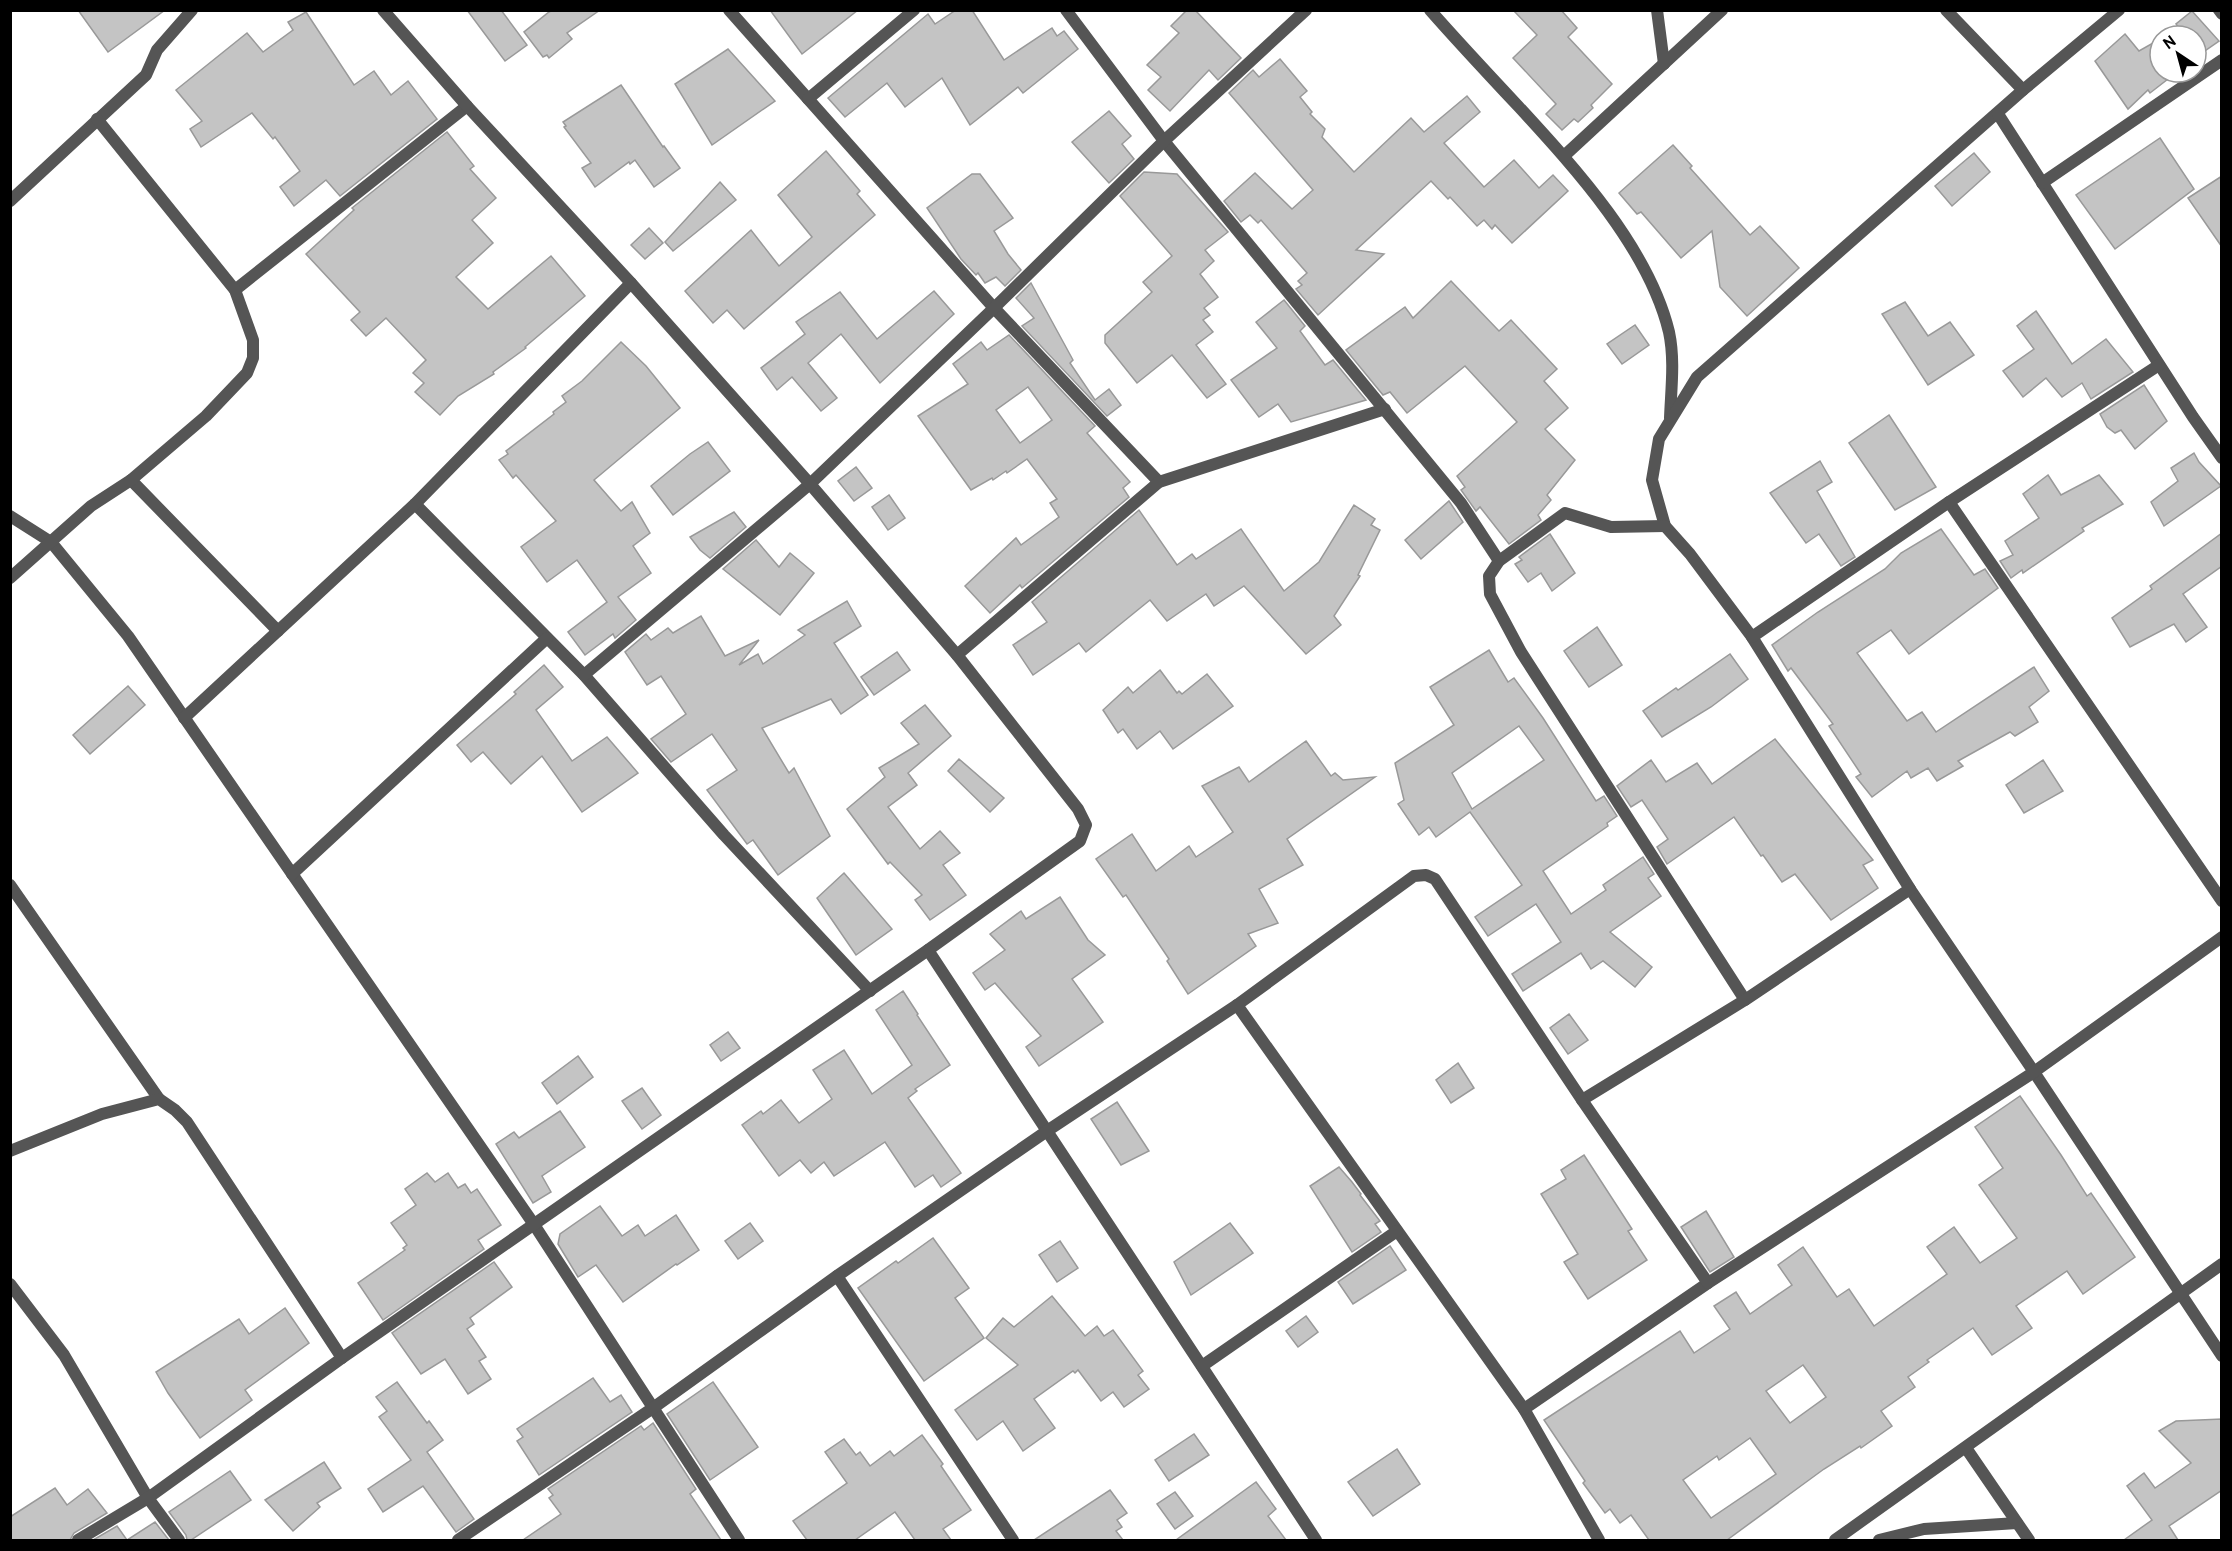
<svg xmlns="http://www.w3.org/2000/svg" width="2232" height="1551" viewBox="0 0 2232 1551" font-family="Overpass,sans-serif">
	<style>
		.building { fill: #c4c4c4; stroke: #999; stroke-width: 1.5; fill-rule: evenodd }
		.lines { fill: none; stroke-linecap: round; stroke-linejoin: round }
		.minor { stroke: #555; stroke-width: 12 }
		.tertiary { stroke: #555; stroke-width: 12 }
	</style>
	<rect width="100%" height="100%" fill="#fff"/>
	<g class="building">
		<path d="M78,10H165L108,52Z"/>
		<path d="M467,10H501L527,45L505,61Z"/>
		<path d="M553,10H600L567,33L572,39L549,58L547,55L543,57L524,32L549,12Z"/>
		<path d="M770,10H858L802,54Z"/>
		<path d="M956,10H972L1004,60L1052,28L1057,36L1064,31L1078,49L1023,93L1018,87L970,125L942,78L905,107L887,83L845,117L828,98L928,14L935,24Z"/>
		<path d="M1187,10H1195L1241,58L1218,80L1209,70L1170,111L1148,90L1161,77L1147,65L1179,33L1171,26Z"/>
		<path d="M1513,10H1561L1577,28L1568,37L1612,84L1591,105L1593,108L1578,122L1574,119L1562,130L1546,114L1556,104L1513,58L1537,35Z"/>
		<path d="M2192,11L2219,41L2196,57V36H2165L2179,28L2176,24Z"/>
		<path d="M306,12L354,85L374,71L391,95L408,81L437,119L340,196L326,180L294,206L280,187L300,171L275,137L273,139L252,113L201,147L190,129L202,121L176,90L247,33L263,52L293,30L288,22Z"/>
		<path d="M2125,34L2139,51L2160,39V72H2177L2150,93L2148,90L2128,109L2095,61Z"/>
		<path d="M728,49L775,101L712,145L675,84Z"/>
		<path d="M1280,59L1307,91L1300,97L1312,112L1310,114L1325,129L1322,137L1354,172L1411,118L1424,132L1467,96L1480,112L1444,143L1484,187L1514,160L1539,188L1553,175L1568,191L1512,243L1495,225L1492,229L1484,220L1477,226L1450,197L1448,199L1431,181L1356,250L1384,254L1318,315L1296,289L1302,285L1298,281L1307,273L1261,220L1258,223L1250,215L1241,222L1224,201L1255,173L1292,209L1313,190L1229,93L1253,70L1259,77Z"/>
		<path d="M621,85L663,147L664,146L680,168L654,187L635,160L630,164L629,162L595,187L582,168L591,163L564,127L566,126L563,122Z"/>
		<path d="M1109,111L1131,136L1122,144L1134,159L1109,183L1072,142Z"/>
		<path d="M447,132L474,166L470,169L496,198L472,220L493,243L456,277L488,309L551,256L585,296L525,347L526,348L493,372L494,374L458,396L440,415L415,392L424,383L413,373L426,360L386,318L366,336L351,320L360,312L306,254L354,210L352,208Z"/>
		<path d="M2160,138L2194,189L2115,249L2076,195Z"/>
		<path d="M1673,145L1692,166L1690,168L1750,235L1760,226L1799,268L1747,316L1720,287L1712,231L1681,258L1641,212L1637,214L1619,193Z"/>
		<path d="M826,151L860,191L857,194L875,215L744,329L727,310L713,323L685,291L751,230L779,266L812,237L778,195Z"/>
		<path d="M1974,153L1990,172L1952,206L1935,186Z"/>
		<path d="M1144,172L1177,174L1228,232L1205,250L1214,261L1200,274L1218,297L1204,308L1210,315L1203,320L1213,332L1196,345L1226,384L1207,398L1172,355L1137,383L1105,343V335L1152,292L1143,282L1172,256L1120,196Z"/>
		<path d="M972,174H980L1013,218L994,231L1008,254L1021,270L1005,286L996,277L985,283L978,273L976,275L961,259L927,208Z"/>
		<path d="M2222,176V247L2188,198Z"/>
		<path d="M720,182L736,200L673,251L665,242Z"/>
		<path d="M649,228L663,243L645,259L631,245Z"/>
		<path d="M1451,281L1499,331L1511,320L1557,369L1544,381L1568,408L1545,429L1575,460L1547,495L1551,500L1538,515L1541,520L1509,544L1480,507L1476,511L1461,490L1465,487L1457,476L1517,422L1465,366L1407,413L1390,392L1383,395L1346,350L1405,307L1413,318Z"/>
		<path d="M1031,283L1073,360L1070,363L1095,400L1109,389L1121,405L1107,416L1022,326L1034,318L1016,298Z"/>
		<path d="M934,291L954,314L880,383L841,334L808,363L837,398L821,411L792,377L777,390L761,368L805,334L796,322L840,292L877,339Z"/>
		<path d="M1284,300L1305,326L1300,331L1325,365L1333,360L1366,400L1291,422L1278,404L1259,417L1231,380L1277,348L1256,322Z"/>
		<path d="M1905,302L1928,336L1950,322L1974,355L1928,385L1882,314Z"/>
		<path d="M2036,311L2072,364L2106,339L2133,372L2091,399L2082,383L2062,397L2046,378L2023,397L2003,371L2034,349L2017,326Z"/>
		<path d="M1635,325L1649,345L1622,364L1607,344Z"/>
		<path d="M1009,335L1095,426L1087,433L1130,482L1123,488L1129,497L1022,588L1020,585L990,613L965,586L1016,538L1021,545L1059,517L1050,503L1057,499L1027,459L1007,473L1006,471L993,480L992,478L971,490L918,416L968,384L953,364L981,342L987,350ZM1028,387L1052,420L1020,443L996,410Z"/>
		<path d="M621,342L646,366L680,408L594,480L621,511L632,502L650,533L633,546L651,573L618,597L636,620L615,638L613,634L585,655L568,632L607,602L577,560L547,582L521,547L556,521L516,475L513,478L499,460L508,454L506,451L554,414L553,412L566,402L562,396L582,381Z"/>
		<path d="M2144,385L2167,421L2135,449L2121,430L2115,433L2107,427L2100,414Z"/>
		<path d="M1889,415L1936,487L1895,510L1849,443Z"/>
		<path d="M708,442L730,471L673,515L651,486L690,454Z"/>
		<path d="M2194,453L2199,462L2221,486L2164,526L2151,502L2178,481L2171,468Z"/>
		<path d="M1820,461L1832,482L1817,491L1855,557L1841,566L1819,534L1806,543L1770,493Z"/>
		<path d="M856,467L872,488L854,501L838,481Z"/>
		<path d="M2048,475L2061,495L2099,475L2123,504L2082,528L2084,531L2023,573L2022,570L2011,578L2000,561L2013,555L2005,541L2039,518L2023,494Z"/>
		<path d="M889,495L905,518L888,530L872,507Z"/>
		<path d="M1449,501L1463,522L1421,559L1405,540Z"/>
		<path d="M1354,505L1375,519L1371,525L1380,530L1358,575L1360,576L1334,616L1341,625L1306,654L1244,586L1214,606L1206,594L1167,621L1150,600L1086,652L1079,643L1033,675L1013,645L1047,622L1032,602L1139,510L1177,565L1192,554L1196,559L1241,529L1284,591L1319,562Z"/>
		<path d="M734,512L746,527L710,558L700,550L690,537Z"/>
		<path d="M1941,529L1974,575L1985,569L1998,588L1909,654L1891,630L1857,653L1907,721L1922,712L1936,732L2034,667L2049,691L2029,707L2038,722L2015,736L2010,732L1958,761L1963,766L1937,781L1928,768L1911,778L1907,771L1872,797L1856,777L1861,774L1829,726L1833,724L1791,668L1788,671L1772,645L1818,612L1885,569L1901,553Z"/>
		<path d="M2222,533V566L2183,594L2207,627L2186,642L2174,624L2130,647L2112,618L2152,589L2150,586Z"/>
		<path d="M1550,534L1575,573L1552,591L1541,573L1528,582L1515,564L1522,560L1519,557Z"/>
		<path d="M756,540L779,567L790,553L814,573L780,615L723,569Z"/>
		<path d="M847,601L861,626L834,643L868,695L841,714L831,699L762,728L789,773L794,768L830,836L778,875L753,840L747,844L707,790L737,770L712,734L671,762L651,739L686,714L661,676L647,685L625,652L646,634L651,640L668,628L673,633L701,616L725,656L759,640L739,665L758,654L763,664L805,635L798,630Z"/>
		<path d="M1597,627L1622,665L1589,687L1564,651Z"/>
		<path d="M1489,650L1508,682L1514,678L1543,718L1596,801L1604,796L1617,816L1607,823L1608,826L1543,871L1571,914L1606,890L1603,885L1643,857L1654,874L1648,878L1661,896L1610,932L1652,967L1635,987L1603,961L1591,969L1581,953L1523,991L1512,974L1561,942L1536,904L1488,936L1475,917L1522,885L1470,812L1436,837L1429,827L1419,835L1398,804L1404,800L1395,763L1454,725L1430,687ZM1519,726L1544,760L1472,809L1452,773Z"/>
		<path d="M897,652L910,670L874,695L861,677Z"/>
		<path d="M1730,654L1748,679L1711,707L1662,737L1643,711L1676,688L1678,690Z"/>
		<path d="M544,665L563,687L536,710L572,761L607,737L638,773L582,812L542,756L511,784L483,752L471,762L457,745L516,694L514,692Z"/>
		<path d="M1160,670L1177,693L1179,691L1182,694L1207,674L1233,706L1173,749L1160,731L1137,749L1123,729L1118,733L1103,710L1128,687L1133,693Z"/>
		<path d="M128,686L145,705L90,754L73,735Z"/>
		<path d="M925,705L951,736L908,773L917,785L888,807L920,849L940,831L960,853L943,865L966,895L930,920L915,900L922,895L890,862L888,864L847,809L885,777L879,768L919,744L901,723Z"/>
		<path d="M1775,739L1873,860L1863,865L1878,888L1831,920L1795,874L1782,882L1763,855L1761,856L1734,817L1667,864L1657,847L1668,839L1642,800L1631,807L1617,786L1651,760L1666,782L1697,763L1712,784Z"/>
		<path d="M1306,741L1331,776L1335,773L1343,780L1375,777L1287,839L1303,865L1259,889L1278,923L1248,934L1256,946L1188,994L1167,961L1169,959L1126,895L1123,897L1096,859L1132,834L1156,871L1189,846L1196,857L1233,832L1202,786L1239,767L1249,782Z"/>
		<path d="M959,759L1004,798L990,812L948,771Z"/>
		<path d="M2043,760L2063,791L2024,813L2006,785Z"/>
		<path d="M844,873L892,929L856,955L817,898Z"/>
		<path d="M1060,897L1088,940L1105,955L1072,979L1103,1022L1039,1066L1026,1047L1041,1036L995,983L985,990L973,973L1005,950L990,934L1021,911L1026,919Z"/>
		<path d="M903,991L918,1014L917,1015L950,1065L915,1089L917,1091L908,1098L961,1173L941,1187L933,1175L915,1187L885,1142L834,1176L824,1162L811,1173L800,1160L779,1176L742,1125L761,1111L763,1114L781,1100L799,1123L832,1099L813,1070L844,1050L872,1094L912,1065L876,1010Z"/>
		<path d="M1569,1014L1588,1040L1568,1054L1550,1028Z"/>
		<path d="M728,1032L740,1048L721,1061L710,1045Z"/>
		<path d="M578,1056L593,1077L557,1104L542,1083Z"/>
		<path d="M1458,1063L1474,1088L1451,1103L1436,1080Z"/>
		<path d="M642,1088L661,1115L642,1129L622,1101Z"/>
		<path d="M2020,1096L2061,1155L2087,1196L2091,1193L2135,1257L2083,1294L2067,1271L2016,1306L2032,1328L1992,1355L1973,1328L1927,1360L1929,1362L1908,1377L1915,1387L1881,1411L1892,1426L1861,1448L1860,1446L1824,1469L1727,1540H1649L1631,1515L1620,1523L1610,1509L1605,1513L1583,1483L1585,1481L1544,1420L1680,1331L1694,1353L1730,1329L1714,1306L1736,1292L1750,1314L1792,1285L1778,1265L1803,1247L1837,1297L1849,1289L1874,1326L1947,1274L1927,1247L1954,1227L1980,1263L2017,1238L1979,1185L2003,1168L1975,1127ZM1803,1365L1826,1397L1790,1423L1766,1391ZM1750,1438L1776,1474L1711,1518L1683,1480L1717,1456L1719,1460Z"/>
		<path d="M1117,1102L1149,1151L1121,1165L1091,1119Z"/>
		<path d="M560,1111L585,1147L542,1176L551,1192L533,1203L496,1144L514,1132L519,1138Z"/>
		<path d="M1584,1155L1632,1229L1628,1231L1647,1260L1588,1299L1564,1262L1578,1254L1541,1194L1566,1179L1561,1170Z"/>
		<path d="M1339,1167L1352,1182L1361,1194L1360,1195L1380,1221L1375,1224L1381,1232L1352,1252L1310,1186Z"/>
		<path d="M427,1173L435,1182L448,1173L458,1188L465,1184L471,1193L477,1189L501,1225L478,1240L484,1249L383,1320L358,1283L405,1250L403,1248L407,1245L391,1223L416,1205L405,1189Z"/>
		<path d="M600,1206L622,1236L638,1225L645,1236L676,1215L699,1250L677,1265L676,1264L623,1302L596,1265L578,1277L558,1244L560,1234Z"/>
		<path d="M1706,1211L1734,1257L1710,1272L1681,1227Z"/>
		<path d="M750,1223L763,1241L738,1259L725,1241Z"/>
		<path d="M1230,1223L1253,1253L1191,1295L1174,1262Z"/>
		<path d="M933,1238L969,1288L955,1298L984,1338L924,1381L858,1288L896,1261L898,1263Z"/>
		<path d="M1060,1241L1078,1268L1057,1282L1039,1255Z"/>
		<path d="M1390,1246L1406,1270L1353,1304L1338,1282Z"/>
		<path d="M494,1262L512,1287L470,1318L474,1324L467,1329L486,1357L479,1361L491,1379L468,1394L445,1359L421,1374L392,1333Z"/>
		<path d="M1052,1296L1085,1336L1097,1326L1104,1336L1113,1330L1143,1371L1138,1375L1149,1389L1124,1407L1113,1392L1101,1401L1078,1370L1075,1373L1073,1371L1034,1399L1055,1428L1023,1451L1003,1421L977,1440L955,1410L1018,1365L986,1338L1003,1318L1014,1327Z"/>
		<path d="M285,1308L309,1343L245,1390L252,1400L200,1438L168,1393L156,1372L239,1319L249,1334Z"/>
		<path d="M1306,1316L1318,1332L1298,1347L1286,1331Z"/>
		<path d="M593,1378L610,1402L621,1395L632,1412L539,1475L517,1441L523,1437L517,1429Z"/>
		<path d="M397,1382L427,1423L429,1421L443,1440L427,1452L474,1519L456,1532L423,1486L383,1512L368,1489L411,1460L379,1417L387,1411L376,1397Z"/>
		<path d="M713,1382L758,1447L710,1480L667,1414Z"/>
		<path d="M2222,1419V1490L2169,1526L2178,1540H2124L2152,1520L2127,1486L2144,1473L2155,1488L2191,1463L2159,1431L2176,1421Z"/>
		<path d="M653,1423L696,1489L690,1494L721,1540H523L561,1514L549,1498L553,1495L548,1489L641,1426L644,1430Z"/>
		<path d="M1194,1434L1209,1455L1169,1481L1155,1460Z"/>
		<path d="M922,1435L943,1464L941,1466L971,1510L943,1529L951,1540H915L895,1512L855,1540H807L793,1521L847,1483L825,1452L844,1439L856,1455L860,1452L870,1466L890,1451L894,1456Z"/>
		<path d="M1397,1449L1420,1484L1373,1516L1348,1482Z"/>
		<path d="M324,1462L341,1488L317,1503L320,1507L293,1531L265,1500Z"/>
		<path d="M230,1471L251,1500L191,1540H187L186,1535L169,1512Z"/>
		<path d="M1256,1482L1276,1509L1268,1516L1286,1540H1176Z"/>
		<path d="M55,1488L67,1505L88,1489L107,1513L74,1533L70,1540H10V1517Z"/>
		<path d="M1110,1490L1127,1513L1117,1520L1122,1527L1116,1531L1123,1540H1034Z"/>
		<path d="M1175,1492L1193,1516L1175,1529L1157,1504Z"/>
		<path d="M155,1522L169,1540H127Z"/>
		<path d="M117,1526L127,1540H93Z"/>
	</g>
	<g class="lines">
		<g class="minor">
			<path d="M729,10L994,308L1159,482"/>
			<path d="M1066,10L1164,141L1461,503L1499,561"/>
			<path d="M1430,10C1459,43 1489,75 1519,107C1576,169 1649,249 1669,332C1675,360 1671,390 1670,418"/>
			<path d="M1657,10L1664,64"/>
			<path d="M1946,10L2023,90"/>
			<path d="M2119,10L2023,90L1697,377L1659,439L1652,480L1665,526L1690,554L1752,637L1910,889L2034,1072L2222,1356"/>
			<path d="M2219,10L2222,14"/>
			<path d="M808,99L914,10"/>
			<path d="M1998,114L2193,417L2222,458"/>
			<path d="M1564,156L1722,10"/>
			<path d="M2042,183L2222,60"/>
			<path d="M10,201L146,75L157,50L192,10"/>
			<path d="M235,290L467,106"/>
			<path d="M131,480L278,631"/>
			<path d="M1949,502L2222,901"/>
			<path d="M415,504L584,675L724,835L870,991"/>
			<path d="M10,516L51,542L128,636L533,1223L739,1540"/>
			<path d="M1665,526L1611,527L1565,513L1499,561L1489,576L1490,594L1521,652L1745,1000"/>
			<path d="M10,578L91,506L131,480L206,416L247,373L253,358V340L235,290L97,119"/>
			<path d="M1752,637L1949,502L2159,365"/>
			<path d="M957,655L1159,482L1385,409"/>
			<path d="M584,675L810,484L994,308L1164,141L1306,10"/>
			<path d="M184,718L415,504L631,283"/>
			<path d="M292,874L547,638"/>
			<path d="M10,885L159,1099"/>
			<path d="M928,950L1316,1540"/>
			<path d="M1237,1005L1524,1409L1599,1540"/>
			<path d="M1582,1100L1745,1000L1910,889"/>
			<path d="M10,1151L102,1114L159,1099L175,1110L187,1122L342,1358"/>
			<path d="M837,1276L1013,1540"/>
			<path d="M10,1284L64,1355L148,1498L179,1540"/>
			<path d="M1202,1366L1397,1231"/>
			<path d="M1524,1409L1708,1283L2034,1072L2222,937"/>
			<path d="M78,1540L148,1498L342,1358L928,950L1080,841L1086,825L1078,809L957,655L810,484L631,283L467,106L383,10"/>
			<path d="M458,1540L653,1408L837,1276L1047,1131L1237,1005L1414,876L1426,875L1435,879L1582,1100L1708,1283"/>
			<path d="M1879,1540L1924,1529L2017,1523"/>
		</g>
		<g class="tertiary">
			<path d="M1966,1448L2029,1540"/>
			<path d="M1835,1540L2222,1264"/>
		</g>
	</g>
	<rect width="2232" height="1551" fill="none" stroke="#000000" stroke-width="24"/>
	<g transform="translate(2178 54) rotate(324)"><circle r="28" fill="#ffffff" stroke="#999999" stroke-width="1.5"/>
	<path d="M0-4.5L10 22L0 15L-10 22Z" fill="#000000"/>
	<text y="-9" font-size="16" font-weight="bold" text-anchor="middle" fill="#000000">N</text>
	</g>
</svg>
